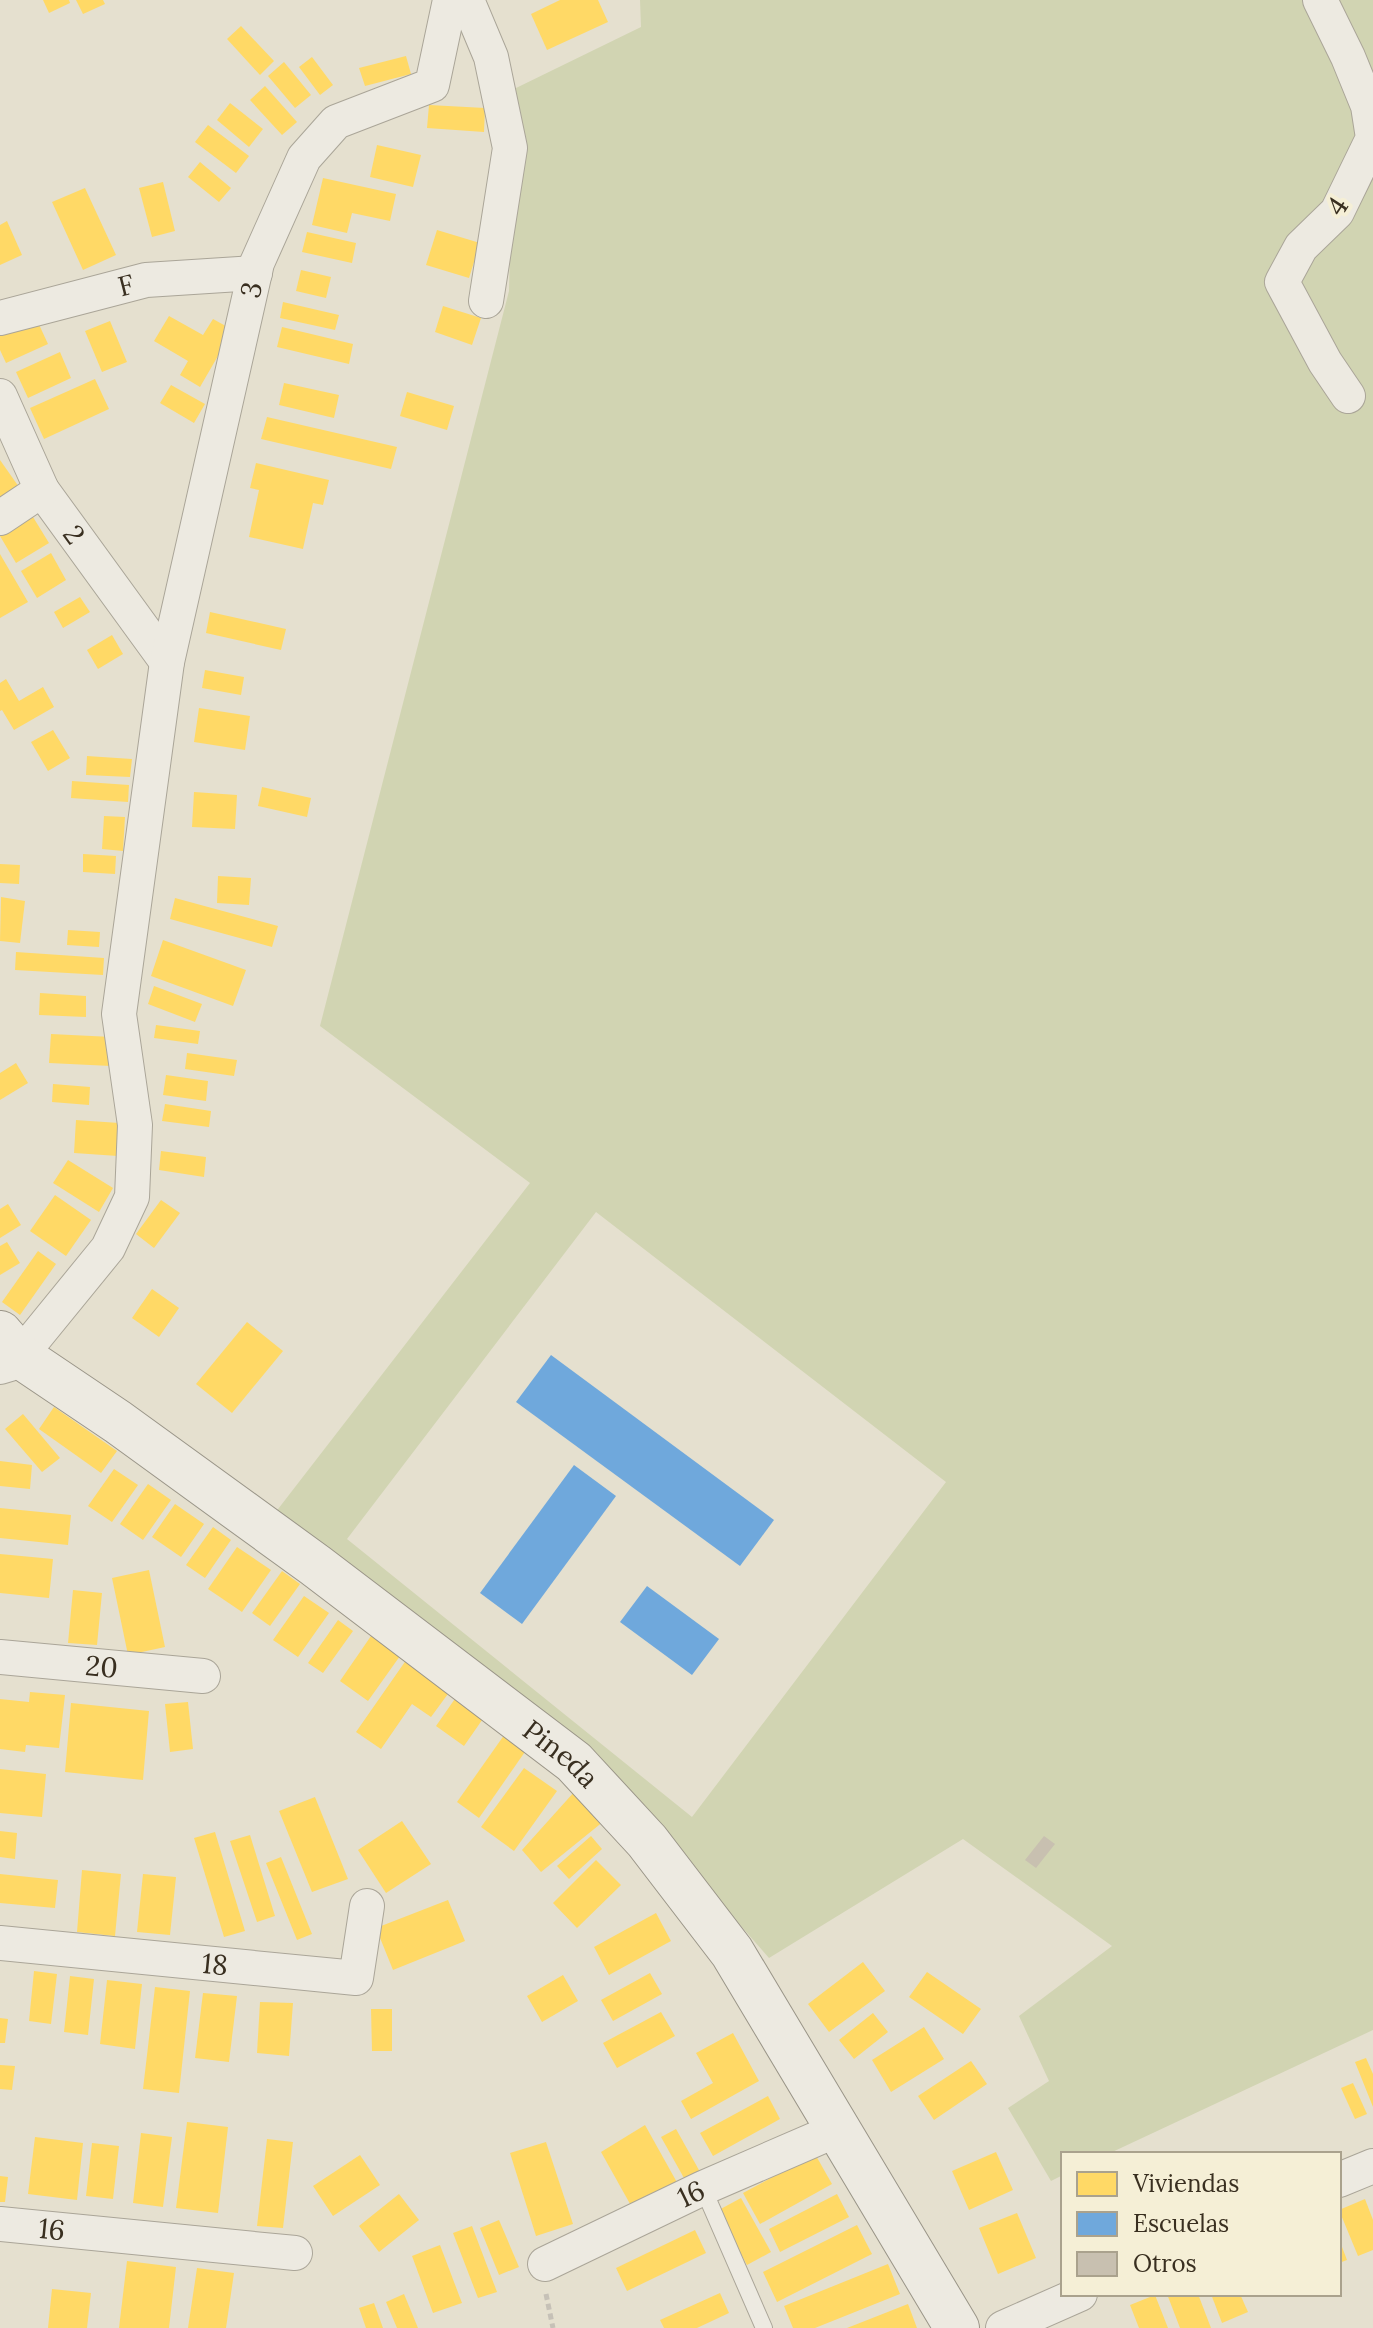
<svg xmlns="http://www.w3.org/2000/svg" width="1373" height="2328" viewBox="0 0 1373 2328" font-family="Lora,serif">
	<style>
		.green { fill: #d1d4b2; fill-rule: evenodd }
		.homes { fill: #ffd966 }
		.schools { fill: #6fa8dc }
		.building { fill: #c8c0b0 }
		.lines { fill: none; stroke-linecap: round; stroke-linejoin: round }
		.lane-casing { stroke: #aaa598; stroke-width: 18 }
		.street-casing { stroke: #aaa598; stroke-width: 36 }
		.secondary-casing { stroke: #9a9588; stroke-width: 46 }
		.path { stroke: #c6c1b7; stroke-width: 5; stroke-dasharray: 6 4; stroke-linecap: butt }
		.lane { stroke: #edeae1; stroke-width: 16 }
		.street { stroke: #edeae1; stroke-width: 34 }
		.secondary { stroke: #edeae1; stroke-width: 44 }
		.labels { text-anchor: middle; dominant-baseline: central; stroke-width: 8; stroke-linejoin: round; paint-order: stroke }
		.street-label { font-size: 28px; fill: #392f20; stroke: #f5efd6 }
	</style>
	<rect width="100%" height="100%" fill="#e5e0cf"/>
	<path class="green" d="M640,0H1373V2030L1108,2154H1063V2175L1051,2181L1008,2108L1049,2081L1019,2016L1112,1946L963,1839L769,1958L589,1753L275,1513L530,1183L320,1026L509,291L514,89L641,27ZM596,1212L946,1482L692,1817L347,1539Z"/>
	<g class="homes">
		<path d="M43,0H69L70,3L49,13Z"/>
		<path d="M76,0H103L105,4L83,14Z"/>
		<path d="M560,0H598L608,22L547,50L531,14Z"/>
		<path d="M241,26L274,61L260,75L227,39Z"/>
		<path d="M406,56L411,74L365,86L359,68Z"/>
		<path d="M312,57L333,85L320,95L299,67Z"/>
		<path d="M284,62L311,95L295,108L268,76Z"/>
		<path d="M265,86L297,122L282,135L250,100Z"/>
		<path d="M230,103L263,129L249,147L217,120Z"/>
		<path d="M429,105L485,108L484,132L427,128Z"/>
		<path d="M208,125L249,156L236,173L195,142Z"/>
		<path d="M377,145L421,155L413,187L370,177Z"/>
		<path d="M200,162L231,188L219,202L188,177Z"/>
		<path d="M323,178L396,194L390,221L352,213L347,233L312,225Z"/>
		<path d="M163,182L175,231L152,237L139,188Z"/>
		<path d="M85,188L116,255L83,270L52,202Z"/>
		<path d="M7,221L22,255L0,265V225Z"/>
		<path d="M437,230L480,243L469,278L426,265Z"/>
		<path d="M307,232L356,243L352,263L302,252Z"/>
		<path d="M301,270L331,277L326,298L296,291Z"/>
		<path d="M283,302L339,315L335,330L280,318Z"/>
		<path d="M443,306L481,318L472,345L435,332Z"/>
		<path d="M169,316L203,335L213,319L233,330L200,387L180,375L188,361L154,341Z"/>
		<path d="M36,318L48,344L6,363L0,350V335Z"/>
		<path d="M110,321L127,362L102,372L85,331Z"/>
		<path d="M282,327L353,344L349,364L277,347Z"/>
		<path d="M60,352L71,378L28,398L16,372Z"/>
		<path d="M95,379L109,409L44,439L30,408Z"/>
		<path d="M284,383L339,395L334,418L279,405Z"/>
		<path d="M171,385L205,404L194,423L160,403Z"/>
		<path d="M407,392L454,406L447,430L400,416Z"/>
		<path d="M267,417L397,447L391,469L261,439Z"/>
		<path d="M0,460L19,487L0,500Z"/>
		<path d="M256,463L329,480L323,505L313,503L303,549L249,537L259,490L250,488Z"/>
		<path d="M33,517L49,543L16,563L0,536Z"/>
		<path d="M51,553L66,580L37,598L21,571Z"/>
		<path d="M0,554L28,602L0,618Z"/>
		<path d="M80,597L90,612L63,628L54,612Z"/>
		<path d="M210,612L286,629L281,650L206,633Z"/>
		<path d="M112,635L123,654L98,669L87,650Z"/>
		<path d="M205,670L244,677L241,695L202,688Z"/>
		<path d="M6,679L19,701L43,687L54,707L14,730L2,710L0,711V683Z"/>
		<path d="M199,708L250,716L245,750L194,742Z"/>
		<path d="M53,730L70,758L48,771L31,742Z"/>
		<path d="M87,756L132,759L130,777L86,775Z"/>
		<path d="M72,781L129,785L128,802L71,798Z"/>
		<path d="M262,787L311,798L307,817L258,806Z"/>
		<path d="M194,792L237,795L235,829L192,827Z"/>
		<path d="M104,816L125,817L123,851L102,849Z"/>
		<path d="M83,854L116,856L115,874L83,872Z"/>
		<path d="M0,864L20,865L19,884L0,883Z"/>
		<path d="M218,876L251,878L249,905L217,903Z"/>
		<path d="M1,897L25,901L20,943L0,941Z"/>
		<path d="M175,898L278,926L272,947L170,919Z"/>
		<path d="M68,930L100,932L99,947L67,945Z"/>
		<path d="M163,940L246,970L233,1006L151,976Z"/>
		<path d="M16,952L104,958L103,975L15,970Z"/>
		<path d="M154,986L202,1004L195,1022L148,1004Z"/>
		<path d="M40,993L86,996V1017L39,1015Z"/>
		<path d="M156,1025L200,1031L198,1044L154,1038Z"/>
		<path d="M51,1034L112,1037L111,1066L49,1063Z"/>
		<path d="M187,1053L237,1060L234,1076L185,1069Z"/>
		<path d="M16,1063L28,1083L0,1100V1073Z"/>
		<path d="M166,1075L208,1081L206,1101L163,1095Z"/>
		<path d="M53,1084L90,1087L89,1105L52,1102Z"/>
		<path d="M165,1104L211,1111L209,1127L162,1121Z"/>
		<path d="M76,1120L119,1123L118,1156L74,1153Z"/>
		<path d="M161,1151L206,1157L204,1177L159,1170Z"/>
		<path d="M68,1160L113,1188L99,1212L53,1183Z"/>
		<path d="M55,1195L91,1220L66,1256L30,1231Z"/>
		<path d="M161,1200L180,1213L154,1248L136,1234Z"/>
		<path d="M8,1204L21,1225L0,1238V1209Z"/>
		<path d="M7,1242L20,1263L0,1275V1246Z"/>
		<path d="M38,1251L56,1264L20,1315L2,1302Z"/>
		<path d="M152,1289L179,1308L159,1337L132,1318Z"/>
		<path d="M247,1322L283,1351L232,1413L196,1384Z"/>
		<path d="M54,1407L117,1451L101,1473L39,1429Z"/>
		<path d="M23,1414L60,1458L42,1472L5,1429Z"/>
		<path d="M0,1461L32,1465L30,1489L0,1486Z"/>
		<path d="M114,1469L138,1485L112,1522L88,1506Z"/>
		<path d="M148,1484L171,1500L143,1540L120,1524Z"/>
		<path d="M175,1504L204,1524L181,1557L152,1537Z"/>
		<path d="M0,1508L71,1515L68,1545L0,1538Z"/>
		<path d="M213,1527L231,1540L205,1578L186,1565Z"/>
		<path d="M237,1547L271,1570L242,1612L208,1589Z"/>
		<path d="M0,1554L53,1559L49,1598L0,1593Z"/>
		<path d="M149,1570L165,1647L128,1655L112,1578Z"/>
		<path d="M282,1571L300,1584L270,1626L252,1613Z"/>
		<path d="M73,1590L102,1593L97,1645L68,1643Z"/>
		<path d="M304,1596L329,1613L298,1657L273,1640Z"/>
		<path d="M338,1620L353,1631L323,1673L308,1663Z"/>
		<path d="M371,1636L400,1656L368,1701L340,1681Z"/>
		<path d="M409,1656L453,1687L431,1717L412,1704L381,1749L356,1732Z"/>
		<path d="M30,1692L65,1695L59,1748L26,1745L25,1752L0,1749V1699L29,1702Z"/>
		<path d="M459,1693L487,1713L464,1746L436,1726Z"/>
		<path d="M188,1702L193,1749L170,1752L165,1704Z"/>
		<path d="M71,1703L149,1711L143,1780L65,1772Z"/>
		<path d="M507,1731L529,1746L479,1818L457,1802Z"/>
		<path d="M524,1768L557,1791L514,1851L481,1827Z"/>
		<path d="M0,1769L46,1774L42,1817L0,1813Z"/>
		<path d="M575,1791L604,1821L541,1872L522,1850Z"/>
		<path d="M315,1797L348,1879L312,1892L279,1811Z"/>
		<path d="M402,1821L431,1864L386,1893L358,1850Z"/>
		<path d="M0,1831L17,1833L15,1859L0,1857Z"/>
		<path d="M215,1832L245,1931L224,1937L194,1838Z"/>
		<path d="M250,1835L275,1916L257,1922L230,1841Z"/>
		<path d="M591,1836L602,1849L569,1879L557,1866Z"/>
		<path d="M281,1857L312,1934L297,1940L266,1863Z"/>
		<path d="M596,1860L621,1885L577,1928L553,1903Z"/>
		<path d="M82,1870L121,1874L115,1936L77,1932Z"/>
		<path d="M0,1874L58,1880L55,1908L0,1903Z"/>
		<path d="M143,1874L176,1877L170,1935L137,1932Z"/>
		<path d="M448,1900L465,1941L393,1970L376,1928Z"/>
		<path d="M656,1913L671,1941L609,1975L594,1947Z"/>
		<path d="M863,1962L885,1991L829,2032L808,2004Z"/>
		<path d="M34,1971L57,1974L51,2024L29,2021Z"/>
		<path d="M927,1972L981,2009L963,2034L909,1997Z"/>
		<path d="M650,1973L662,1994L613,2021L601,2000Z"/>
		<path d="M563,1975L578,2001L542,2022L527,1996Z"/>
		<path d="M70,1976L94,1979L88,2035L64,2032Z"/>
		<path d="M107,1980L142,1984L135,2049L100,2044Z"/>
		<path d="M155,1987L190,1991L179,2093L143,2089Z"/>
		<path d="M203,1993L237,1996L229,2062L195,2058Z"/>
		<path d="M260,2002L293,2003L289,2056L257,2053Z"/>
		<path d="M371,2009H392V2051H372Z"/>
		<path d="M661,2012L675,2036L617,2068L603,2043Z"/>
		<path d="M873,2013L888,2032L854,2059L839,2040Z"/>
		<path d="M0,2018L8,2019L5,2043H0Z"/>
		<path d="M924,2027L944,2059L891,2092L872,2060Z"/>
		<path d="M733,2033L759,2081L691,2119L681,2101L713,2083L696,2053Z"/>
		<path d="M1366,2058L1373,2074V2107L1355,2062Z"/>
		<path d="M971,2061L987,2084L934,2120L918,2096Z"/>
		<path d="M0,2065L15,2066L12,2090L0,2089Z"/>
		<path d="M1353,2083L1367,2114L1355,2119L1341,2088Z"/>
		<path d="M768,2096L780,2119L713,2156L700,2133Z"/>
		<path d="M187,2122L228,2127L218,2213L176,2208Z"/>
		<path d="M645,2125L679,2186L634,2211L601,2152Z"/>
		<path d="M676,2129L704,2179L689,2187L661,2137Z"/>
		<path d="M141,2133L172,2137L163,2207L133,2203Z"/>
		<path d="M35,2137L83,2143L77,2200L28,2194Z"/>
		<path d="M267,2139L293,2142L283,2228L257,2226Z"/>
		<path d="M546,2142L573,2224L536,2236L510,2153Z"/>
		<path d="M92,2143L119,2146L113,2199L86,2196Z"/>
		<path d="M996,2152L1013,2190L969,2210L952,2171Z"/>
		<path d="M815,2154L832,2184L760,2224L743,2193Z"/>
		<path d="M360,2155L380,2185L333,2216L313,2186Z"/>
		<path d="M0,2176L8,2177L5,2202H0Z"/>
		<path d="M399,2194L419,2220L379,2252L359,2226Z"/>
		<path d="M837,2194L849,2217L780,2252L769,2229Z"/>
		<path d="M741,2198L771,2252L747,2265L717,2211Z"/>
		<path d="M1365,2199L1373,2220V2250L1358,2256L1339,2210Z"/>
		<path d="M1017,2213L1036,2258L998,2274L979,2228Z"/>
		<path d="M499,2220L519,2267L499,2275L480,2228Z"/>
		<path d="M857,2225L872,2254L777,2302L763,2272Z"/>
		<path d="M472,2226L497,2292L478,2298L453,2233Z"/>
		<path d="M695,2230L706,2253L627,2291L616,2268Z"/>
		<path d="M1339,2239L1347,2260L1339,2263Z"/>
		<path d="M440,2245L462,2303L433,2313L412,2256Z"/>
		<path d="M127,2261L176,2267L169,2328H119Z"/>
		<path d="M888,2264L900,2294L815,2328H793L784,2306Z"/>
		<path d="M197,2268L234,2273L226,2328H188Z"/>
		<path d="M52,2289L91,2293L87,2328H48Z"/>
		<path d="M720,2293L729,2313L697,2328H664L660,2320Z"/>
		<path d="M404,2294L418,2328H397L386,2302Z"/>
		<path d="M1167,2294H1198L1211,2328H1180Z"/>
		<path d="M1211,2294H1240L1248,2312L1222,2323Z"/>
		<path d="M1155,2295L1168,2328H1139L1130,2305Z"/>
		<path d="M374,2303L383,2328H366L359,2308Z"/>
		<path d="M908,2304L917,2328H847Z"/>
	</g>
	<g class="schools">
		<path d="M551,1355L774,1520L740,1566L516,1402Z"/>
		<path d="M574,1465L616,1496L522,1624L480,1593Z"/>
		<path d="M647,1586L719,1639L692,1675L620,1622Z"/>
	</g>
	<path class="building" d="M1044,1836L1055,1844L1036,1868L1025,1860Z"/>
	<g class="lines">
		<g class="lane-casing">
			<path id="lane" d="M703,2188L764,2328"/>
		</g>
		<g class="street-casing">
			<g id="street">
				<path d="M467,0L491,57L510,148L486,301"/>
				<path d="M1320,0L1348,57L1368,106L1373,138L1337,212L1301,247L1282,282L1325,362L1348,396"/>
				<path id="s1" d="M0,318L146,280L255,273"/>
				<path id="s2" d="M0,396L42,490L167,662"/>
				<path d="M0,518L42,490"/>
				<path id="s3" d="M0,1367L10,1364L20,1356L108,1248L132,1197L135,1125L119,1014L167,662L257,263L304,158L336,122L432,85L450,0"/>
				<path id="s4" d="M0,1657L203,1676"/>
				<path id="s5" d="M0,1943L356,1978L367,1906"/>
				<path d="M1339,2180L1373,2166"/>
				<path id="s6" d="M0,2224L295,2253"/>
				<path id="s7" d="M545,2264L703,2188L839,2129"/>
				<path d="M1003,2328L1080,2294"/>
			</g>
		</g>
		<g class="secondary-casing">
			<g id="secondary">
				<path id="s8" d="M0,1333L20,1356L118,1422L315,1565L574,1762L647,1841L732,1952L957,2328"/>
			</g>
		</g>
		<path class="path" d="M546,2294L553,2328"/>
		<use href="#lane" class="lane"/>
		<use href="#street" class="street"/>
		<use href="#secondary" class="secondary"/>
	</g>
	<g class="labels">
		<g class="street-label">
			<text transform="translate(1337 206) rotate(-57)">4</text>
			<text stroke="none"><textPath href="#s1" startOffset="130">F</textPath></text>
			<text stroke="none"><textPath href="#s3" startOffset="1140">3</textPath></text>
			<text stroke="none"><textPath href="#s2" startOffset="158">2</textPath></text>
			<text stroke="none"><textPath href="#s4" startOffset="102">20</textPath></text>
			<text stroke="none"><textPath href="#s8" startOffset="702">Pineda</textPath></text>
			<text stroke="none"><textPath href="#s5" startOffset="216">18</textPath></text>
			<text stroke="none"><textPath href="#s7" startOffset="162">16</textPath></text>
			<text stroke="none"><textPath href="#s6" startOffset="52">16</textPath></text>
		</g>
	</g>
	<rect x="1061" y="2152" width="280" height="144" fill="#f5efd6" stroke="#aaa28d" stroke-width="2"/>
	<rect x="1077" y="2172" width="40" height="24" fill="#ffd966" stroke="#aaa28d" stroke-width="2"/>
	<text x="1133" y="2192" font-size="24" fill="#392f20">Viviendas</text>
	<rect x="1077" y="2212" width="40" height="24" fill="#6fa8dc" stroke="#aaa28d" stroke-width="2"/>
	<text x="1133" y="2232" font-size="24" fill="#392f20">Escuelas</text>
	<rect x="1077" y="2252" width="40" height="24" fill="#c8c0b0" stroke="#aaa28d" stroke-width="2"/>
	<text x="1133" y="2272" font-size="24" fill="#392f20">Otros</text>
</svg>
